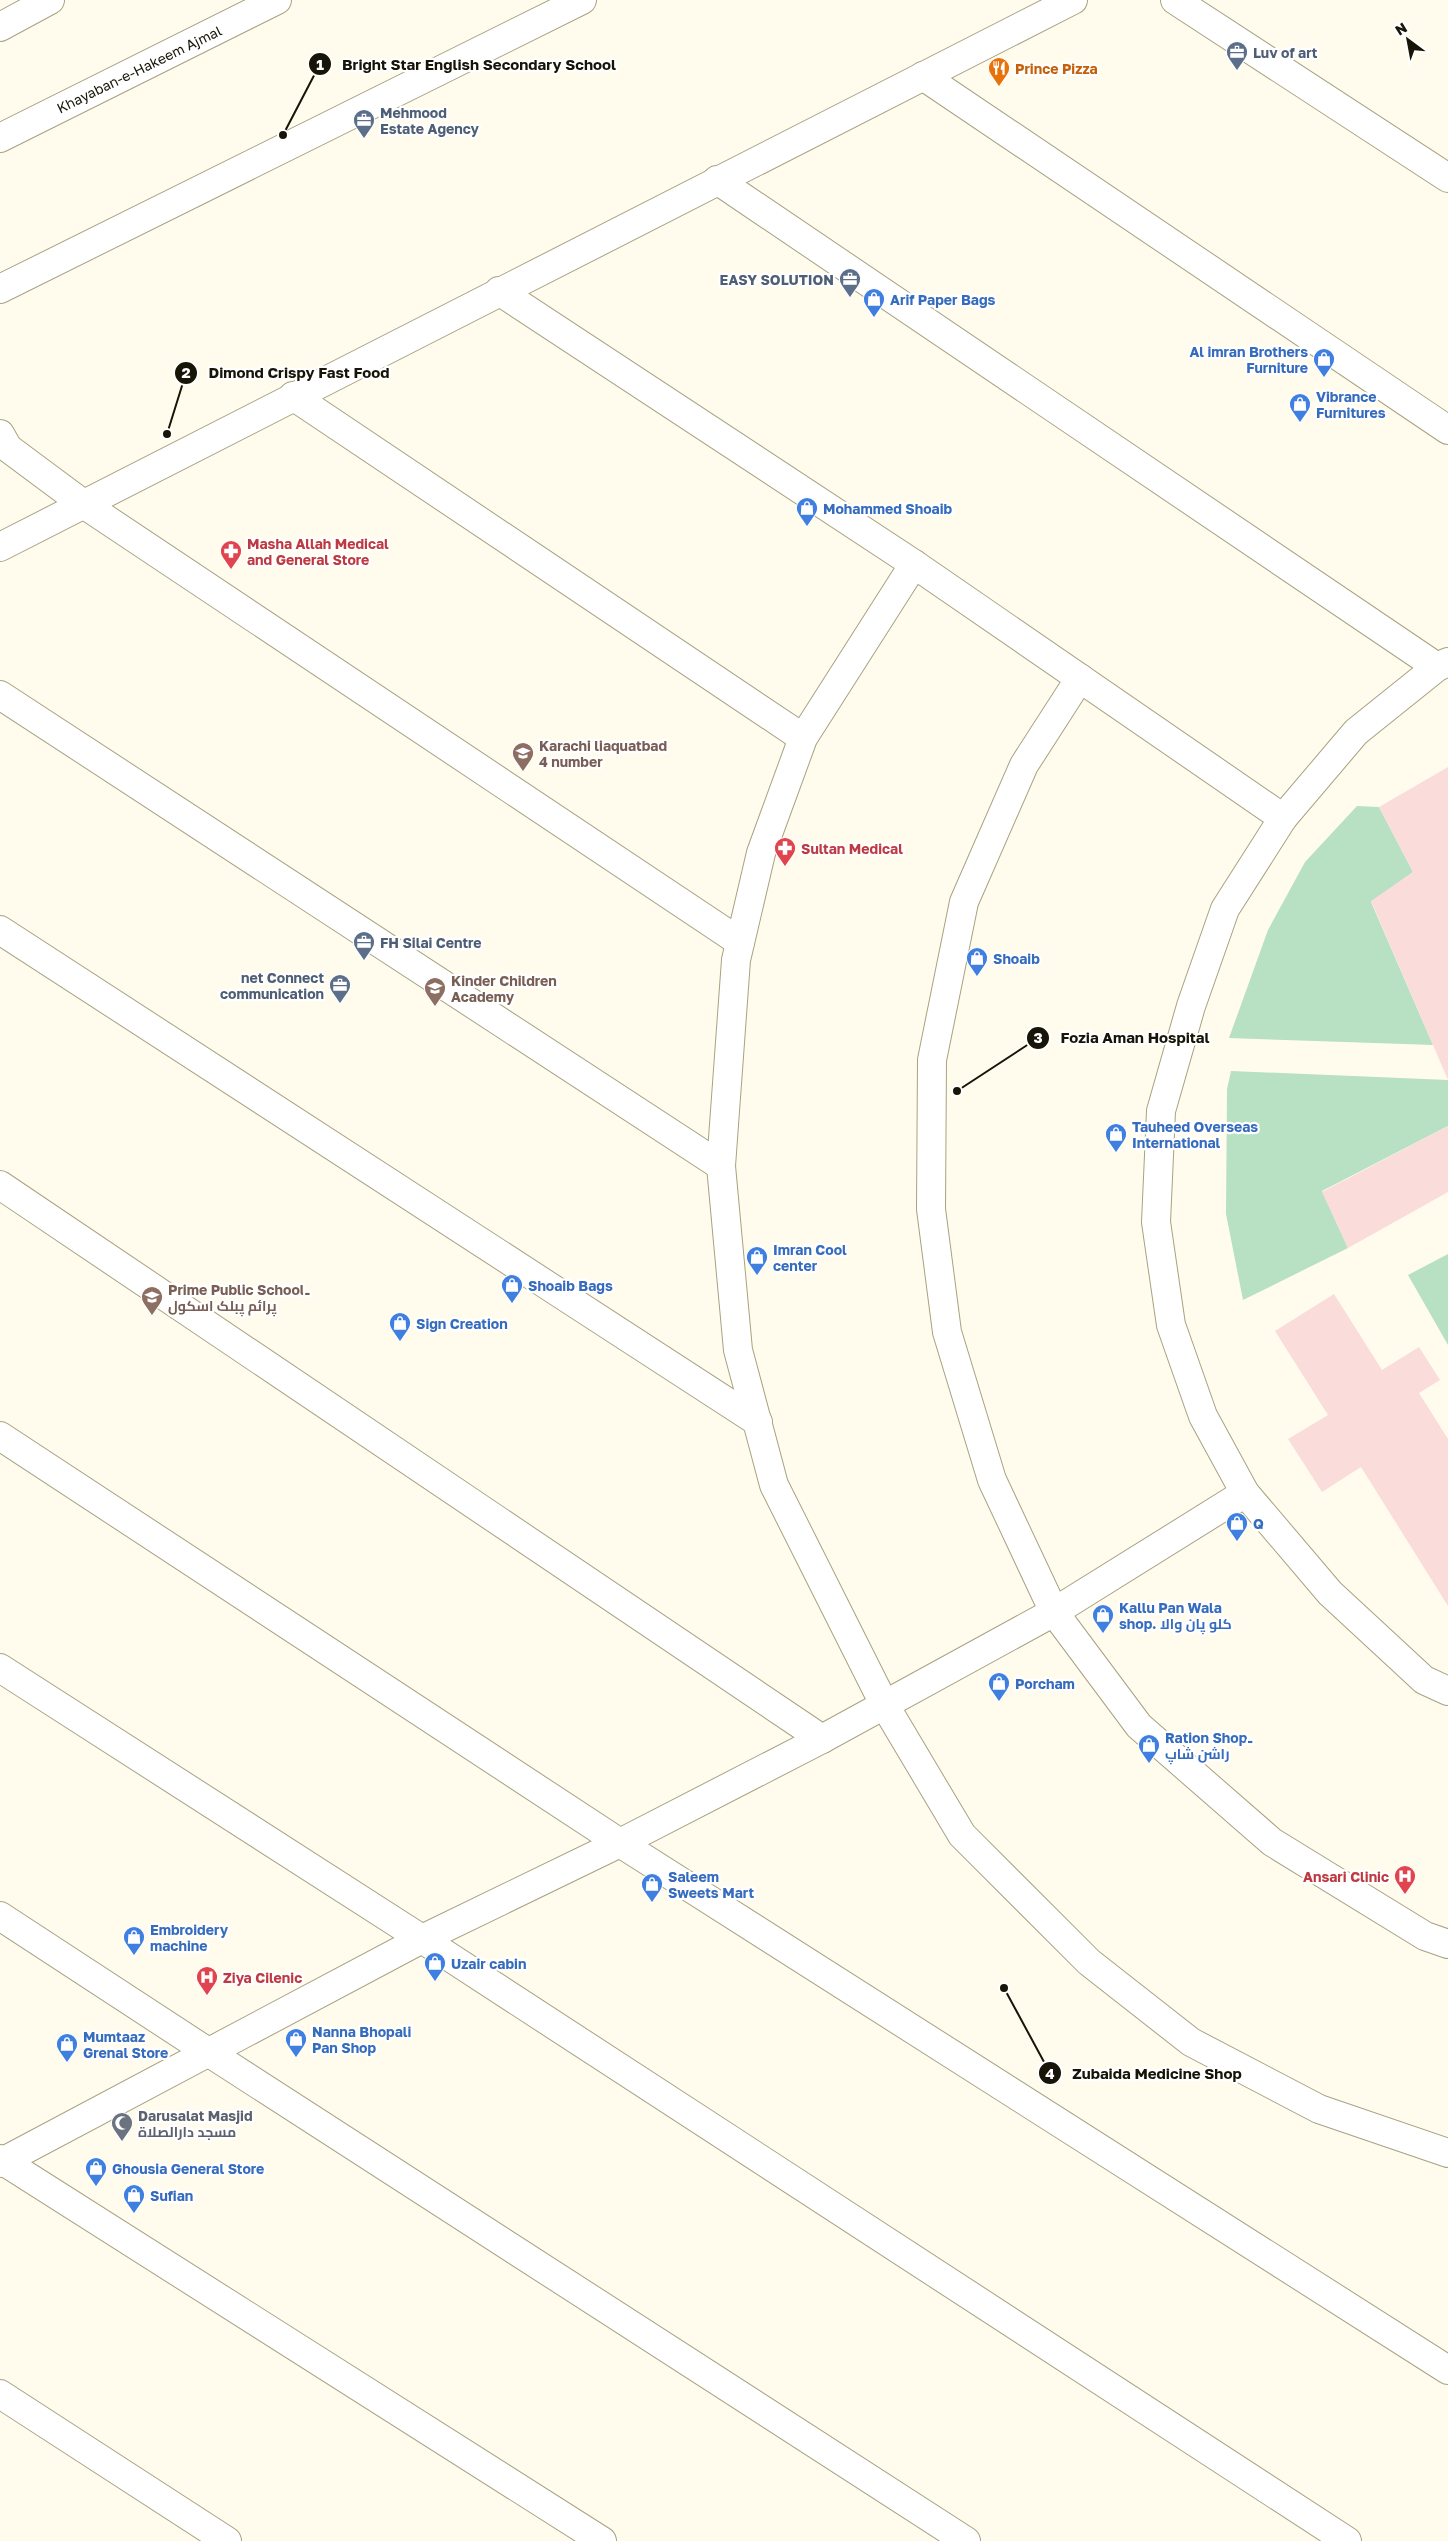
<svg xmlns="http://www.w3.org/2000/svg" width="1448" height="2541" viewBox="0 0 1448 2541" font-family="'Golos Text',Cairo,sans-serif">
	<style>
		.green { fill: #b7e1c2 }
		.building { fill: #fadcda }
		.lines { fill: none; stroke-linecap: round; stroke-linejoin: round }
		.minor-casing { stroke: #a8a280; stroke-width: 30 }
		.tertiary-casing { stroke: #a8a280; stroke-width: 30 }
		.trunk-casing { stroke: #a8a280; stroke-width: 30 }
		.minor { stroke: #fff; stroke-width: 28 }
		.tertiary { stroke: #fff; stroke-width: 28 }
		.trunk { stroke: #fff; stroke-width: 28 }
		.labels { text-anchor: middle; dominant-baseline: central; stroke-width: 4.5; stroke-linejoin: round; paint-order: stroke }
		.service-label { font-size: 14px; font-weight: bold; fill: #4e5e75; stroke: #fff; text-anchor: start }
		.food-label { font-size: 14px; font-weight: bold; fill: #c56008; stroke: #fff; text-anchor: start }
		.street-label { font-size: 14px; fill: #171508; stroke: #fff }
		.shop-label { font-size: 14px; font-weight: bold; fill: #366cbe; stroke: #fff; text-anchor: start }
		.health-label { font-size: 14px; font-weight: bold; fill: #be3a42; stroke: #fff; text-anchor: start }
		.education-label { font-size: 14px; font-weight: bold; fill: #785e54; stroke: #fff; text-anchor: start }
		.worship-label { font-size: 14px; font-weight: bold; fill: #5b616d; stroke: #fff; text-anchor: start }
		.leader { fill: none; stroke: #171508; stroke-width: 2 }
		.callout-dot { fill: #171508; stroke: #fff; stroke-width: 2 }
		.mark-label { font-size: 15px; text-anchor: middle; font-weight: bold; fill: #fff }
		.callout-label { font-size: 15px; text-anchor: middle; font-weight: bold; fill: #171508; stroke: #fff; stroke-width: 4.5; stroke-linejoin: round; paint-order: stroke }
	</style>
	<rect width="100%" height="100%" fill="#fffcee"/>
	<g class="green">
		<path d="M1357,806L1379,807L1413,872L1371,902L1433,1045L1229,1038L1268,930L1305,862Z"/>
		<path d="M1231,1071L1448,1080V1126L1322,1191L1348,1248L1243,1300L1226,1214L1227,1089Z"/>
		<path d="M1448,1254V1345L1408,1275Z"/>
	</g>
	<g class="building">
		<path d="M1448,767V1080L1371,901L1413,872L1379,807Z"/>
		<path d="M1448,1126V1192L1348,1248L1322,1192Z"/>
		<path d="M1334,1294L1382,1370L1419,1347L1440,1380L1419,1393L1448,1439V1606L1361,1467L1322,1492L1288,1439L1328,1415L1275,1331Z"/>
	</g>
	<g class="lines">
		<g class="minor-casing">
			<g id="minor">
				<path d="M1175,0L1448,178"/>
				<path d="M923,76L1448,430"/>
				<path d="M717,180L1437,667"/>
				<path d="M0,289L582,0"/>
				<path d="M499,291L914,564L1283,818"/>
				<path d="M293,396L803,738"/>
				<path d="M0,434L8,448L82,503L740,942"/>
				<path d="M0,547L1073,0"/>
				<path d="M914,564L803,738L761,853L736,960L721,1166L738,1350L774,1485L884,1704L962,1835L1089,1962L1191,2042L1319,2109L1448,2153"/>
				<path d="M1080,678L1024,765L964,902L932,1060L931,1209L947,1332L992,1480L1054,1612L1139,1726L1272,1842L1425,1936L1448,1944"/>
				<path d="M0,695L721,1166"/>
				<path d="M0,930L758,1422"/>
				<path d="M0,1185L822,1739"/>
				<path d="M0,1436L620,1843L1448,2370"/>
				<path d="M0,1668L422,1939L1347,2541"/>
				<path d="M0,1916L208,2052L966,2541"/>
				<path d="M0,2159L602,2541"/>
				<path d="M0,2394L227,2541"/>
			</g>
		</g>
		<g class="tertiary-casing">
			<g id="tertiary">
				<path d="M1448,662L1437,667L1356,732L1283,818L1225,909L1191,1006L1161,1111L1156,1222L1171,1325L1203,1416L1245,1493L1330,1593L1424,1680L1448,1691"/>
				<path d="M0,2163L422,1939L620,1843L822,1739L1054,1612L1245,1493"/>
			</g>
		</g>
		<g class="trunk-casing">
			<g id="trunk">
				<path d="M0,27L50,0"/>
				<path d="M0,138L277,0"/>
			</g>
		</g>
		<use href="#minor" class="minor"/>
		<use href="#tertiary" class="tertiary"/>
		<use href="#trunk" class="trunk"/>
	</g>
	<defs>
		<g id="office-pin" transform="scale(1.125)"><path d="M0 17L-7.5 6A9.5 9.5 0 1 1 7.5 6Z" fill="#5c6f8a" stroke="#fff"/><path d="M-6-3h4V-5.5h4V-3h4V5H-6ZM-1-4.5V-3h2v-1.5ZM-6 0V1H6V0Z" fill="#fff"/></g>
		<g id="restaurant-pin" transform="scale(1.125)"><path d="M0 17L-7.5 6A9.5 9.5 0 1 1 7.5 6Z" fill="#e8710a" stroke="#fff"/><path d="M-5-6h1v4h1v-4h1v4h1v-4h1v5L-1.5 .5V6h-2V.5L-5-1ZM5-6V6H3V1.5H1.5Q1.5-4 5-6Z" fill="#fff"/></g>
		<g id="shop-pin" transform="scale(1.125)"><path d="M0 17L-7.5 6A9.5 9.5 0 1 1 7.5 6Z" fill="#3f7fe0" stroke="#fff"/><path d="M-5-2.5h2.3a2.7 3.5 0 0 1 5.4 0H5L5.5 6h-11ZM-1.5-2.5h3a1.5 2.3 0 0 0-3 0Z" fill="#fff"/></g>
		<g id="pharmacy-pin" transform="scale(1.125)"><path d="M0 17L-7.5 6A9.5 9.5 0 1 1 7.5 6Z" fill="#e0444e" stroke="#fff"/><path d="M-2-6h4v4h4v4h-4v4h-4v-4h-4v-4h4Z" fill="#fff"/></g>
		<g id="school-pin" transform="scale(1.125)"><path d="M0 17L-7.5 6A9.5 9.5 0 1 1 7.5 6Z" fill="#8d6e63" stroke="#fff"/><path d="M0-5L7-2L0 1L-7-2ZM-4 1L0 2.5L4 1V4Q0 6-4 4Z" fill="#fff"/></g>
		<g id="hospital-pin" transform="scale(1.125)"><path d="M0 17L-7.5 6A9.5 9.5 0 1 1 7.5 6Z" fill="#e0444e" stroke="#fff"/><path d="M-5-5h3v3.5h4V-5h3V5h-3V1.5h-4V5h-3Z" fill="#fff"/></g>
		<g id="mosque-pin" transform="scale(1.125)"><path d="M0 17L-7.5 6A9.5 9.5 0 1 1 7.5 6Z" fill="#6b7280" stroke="#fff"/><path d="M3.5-4.9A6 6 0 1 0 3.5 4.9A5 5 0 1 1 3.5-4.9Z" fill="#fff"/></g>
	</defs>
	<g fill-rule="evenodd">
		<use href="#office-pin" x="1237" y="52"/>
		<use href="#restaurant-pin" x="999" y="68"/>
		<use href="#office-pin" x="364" y="120"/>
		<use href="#office-pin" x="850" y="279"/>
		<use href="#shop-pin" x="874" y="299"/>
		<use href="#shop-pin" x="1324" y="359"/>
		<use href="#shop-pin" x="1300" y="404"/>
		<use href="#shop-pin" x="807" y="508"/>
		<use href="#pharmacy-pin" x="231" y="551"/>
		<use href="#school-pin" x="523" y="753"/>
		<use href="#pharmacy-pin" x="785" y="848"/>
		<use href="#office-pin" x="364" y="942"/>
		<use href="#shop-pin" x="977" y="958"/>
		<use href="#office-pin" x="340" y="985"/>
		<use href="#school-pin" x="435" y="988"/>
		<use href="#shop-pin" x="1116" y="1134"/>
		<use href="#shop-pin" x="757" y="1257"/>
		<use href="#shop-pin" x="512" y="1285"/>
		<use href="#school-pin" x="152" y="1297"/>
		<use href="#shop-pin" x="400" y="1323"/>
		<use href="#shop-pin" x="1237" y="1523"/>
		<use href="#shop-pin" x="1103" y="1615"/>
		<use href="#shop-pin" x="999" y="1683"/>
		<use href="#shop-pin" x="1149" y="1745"/>
		<use href="#hospital-pin" x="1405" y="1876"/>
		<use href="#shop-pin" x="652" y="1884"/>
		<use href="#shop-pin" x="134" y="1937"/>
		<use href="#shop-pin" x="435" y="1963"/>
		<use href="#hospital-pin" x="207" y="1977"/>
		<use href="#shop-pin" x="296" y="2039"/>
		<use href="#shop-pin" x="67" y="2044"/>
		<use href="#mosque-pin" x="122" y="2123"/>
		<use href="#shop-pin" x="96" y="2168"/>
		<use href="#shop-pin" x="134" y="2195"/>
	</g>
	<g class="labels">
		<g class="service-label">
			<text x="1253" y="52">Luv of art</text>
			<text x="380" y="112">Mehmood<tspan x="380" dy="16">Estate Agency</tspan></text>
			<text x="834" y="279" text-anchor="end">EASY SOLUTION</text>
			<text x="380" y="942">FH Silai Centre</text>
			<text x="324" y="977" text-anchor="end">net Connect<tspan x="324" dy="16">communication</tspan></text>
		</g>
		<g class="food-label">
			<text x="1015" y="68">Prince Pizza</text>
		</g>
		<g class="street-label">
			<text transform="translate(139 69) rotate(-26)">Khayaban-e-Hakeem Ajmal</text>
		</g>
		<g class="shop-label">
			<text x="890" y="299">Arif Paper Bags</text>
			<text x="1308" y="351" text-anchor="end">Al imran Brothers<tspan x="1308" dy="16">Furniture</tspan></text>
			<text x="1316" y="396">Vibrance<tspan x="1316" dy="16">Furnitures</tspan></text>
			<text x="823" y="508">Mohammed Shoaib</text>
			<text x="993" y="958">Shoaib</text>
			<text x="1132" y="1126">Tauheed Overseas<tspan x="1132" dy="16">International</tspan></text>
			<text x="773" y="1249">Imran Cool<tspan x="773" dy="16">center</tspan></text>
			<text x="528" y="1285">Shoaib Bags</text>
			<text x="416" y="1323">Sign Creation</text>
			<text x="1253" y="1523">Q</text>
			<text x="1119" y="1607">Kallu Pan Wala<tspan x="1119" dy="16">shop. کلو پان والا</tspan></text>
			<text x="1015" y="1683">Porcham</text>
			<text x="1165" y="1737">Ration Shop۔<tspan x="1165" dy="16">راشن شاپ</tspan></text>
			<text x="668" y="1876">Saleem<tspan x="668" dy="16">Sweets Mart</tspan></text>
			<text x="150" y="1929">Embroidery<tspan x="150" dy="16">machine</tspan></text>
			<text x="451" y="1963">Uzair cabin</text>
			<text x="312" y="2031">Nanna Bhopali<tspan x="312" dy="16">Pan Shop</tspan></text>
			<text x="83" y="2036">Mumtaaz<tspan x="83" dy="16">Grenal Store</tspan></text>
			<text x="112" y="2168">Ghousia General Store</text>
			<text x="150" y="2195">Sufian</text>
		</g>
		<g class="health-label">
			<text x="247" y="543">Masha Allah Medical<tspan x="247" dy="16">and General Store</tspan></text>
			<text x="801" y="848">Sultan Medical</text>
			<text x="1389" y="1876" text-anchor="end">Ansari Clinic</text>
			<text x="223" y="1977">Ziya Cilenic</text>
		</g>
		<g class="education-label">
			<text x="539" y="745">Karachi liaquatbad<tspan x="539" dy="16">4 number</tspan></text>
			<text x="451" y="980">Kinder Children<tspan x="451" dy="16">Academy</tspan></text>
			<text x="168" y="1289">Prime Public School۔<tspan x="168" dy="16">پرائم پبلک اسکول</tspan></text>
		</g>
		<g class="worship-label">
			<text x="138" y="2115">Darusalat Masjid<tspan x="138" dy="16">مسجد دارالصلاة</tspan></text>
		</g>
	</g>
	<path class="leader" d="M283 135L320 64M167 434L186 373M957 1091L1038 1038M1004 1988L1050 2073"/>
	<g class="callout-dot">
		<circle cx="283" cy="135" r="5"/>
		<circle cx="167" cy="434" r="5"/>
		<circle cx="957" cy="1091" r="5"/>
		<circle cx="1004" cy="1988" r="5"/>
		<circle cx="320" cy="64" r="12"/>
		<circle cx="186" cy="373" r="12"/>
		<circle cx="1038" cy="1038" r="12"/>
		<circle cx="1050" cy="2073" r="12"/>
	</g>
	<g class="mark-label">
		<text x="320" y="70">1</text>
		<text x="186" y="378">2</text>
		<text x="1038" y="1043">3</text>
		<text x="1050" y="2079">4</text>
	</g>
	<g class="callout-label">
		<text x="479" y="70">Bright Star English Secondary School</text>
		<text x="299" y="378">Dimond Crispy Fast Food</text>
		<text x="1135" y="1043">Fozia Aman Hospital</text>
		<text x="1157" y="2079">Zubaida Medicine Shop</text>
	</g>
	<g transform="translate(1408 40) rotate(328)" stroke="#ffffff" stroke-width="4" paint-order="stroke">
	<path d="M0-4L9 19L0 12L-9 19Z" fill="#171508"/>
	<text y="-8" font-size="14" font-weight="bold" text-anchor="middle" fill="#171508">N</text>
	</g>
</svg>
